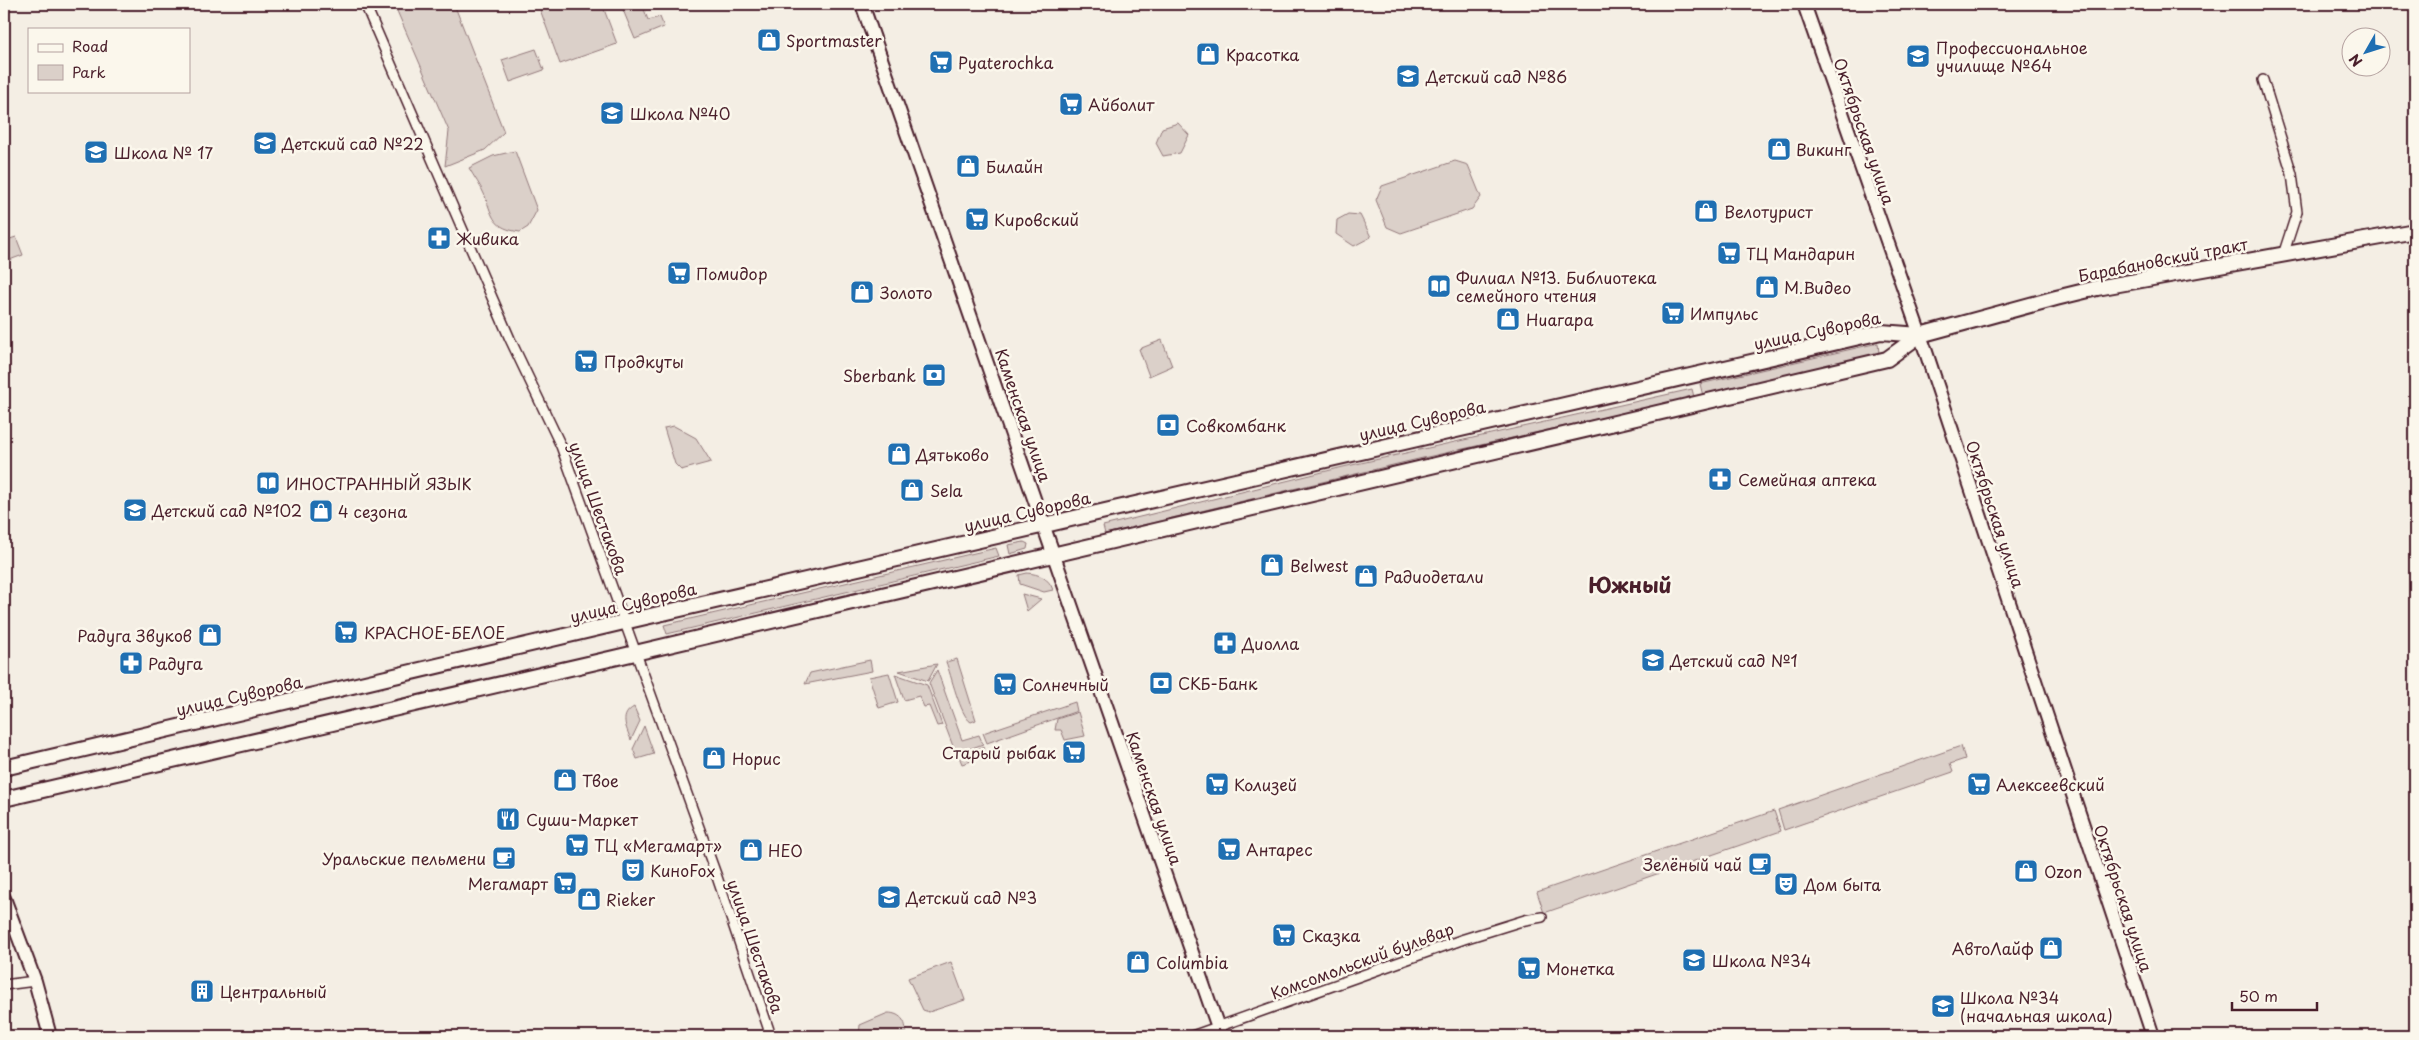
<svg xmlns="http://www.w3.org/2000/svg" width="2419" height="1040" viewBox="0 0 2419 1040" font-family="'Playpen Sans',sans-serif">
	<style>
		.green { fill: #dbd0c9; stroke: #92787a }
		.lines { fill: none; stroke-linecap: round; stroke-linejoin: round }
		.street-casing { stroke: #4a1f2b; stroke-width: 12 }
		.secondary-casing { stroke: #4a1f2b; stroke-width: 16 }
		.primary-casing { stroke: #4a1f2b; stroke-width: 18 }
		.street { stroke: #fbf7ec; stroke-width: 9 }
		.secondary { stroke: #fbf7ec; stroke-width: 12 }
		.primary { stroke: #fbf7ec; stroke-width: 14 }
		.labels { text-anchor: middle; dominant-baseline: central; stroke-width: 5; stroke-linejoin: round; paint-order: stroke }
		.poi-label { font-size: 16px; fill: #4a1f2b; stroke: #fbf7ec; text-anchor: start }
		.street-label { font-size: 16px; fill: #4a1f2b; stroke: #fbf7ec }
		.district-label { font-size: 21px; font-weight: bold; fill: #4a1f2b; stroke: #fbf7ec }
	</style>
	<rect width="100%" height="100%" fill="#f4eee4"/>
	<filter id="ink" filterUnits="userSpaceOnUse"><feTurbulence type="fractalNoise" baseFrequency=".02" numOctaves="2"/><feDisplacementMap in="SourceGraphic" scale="10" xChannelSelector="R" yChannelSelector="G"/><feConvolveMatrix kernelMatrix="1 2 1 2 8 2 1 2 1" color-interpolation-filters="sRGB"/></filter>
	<g filter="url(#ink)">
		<g class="green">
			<path d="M394,4H454L504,132L485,150L445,166L449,131Z"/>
			<path d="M538,4H602L617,44L560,64Z"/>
			<path d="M642,4L648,20L660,17L664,27L635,39L623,10Z"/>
			<path d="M536,49L544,70L510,82L502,60Z"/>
			<path d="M1178,123L1189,135L1180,153L1163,156L1156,143L1162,128Z"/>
			<path d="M515,151L537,210L528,227L520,232C493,228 493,218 485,196C481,186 474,177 469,168L493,156Z"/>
			<path d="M1455,161L1468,165L1481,197L1472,209L1401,233L1387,227L1376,200L1382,186Z"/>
			<path d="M1348,214L1360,215L1371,237L1354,246L1336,234L1337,220Z"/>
			<path d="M16,237L23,255L4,262V241Z"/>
			<path d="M1162,340L1172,366L1149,376L1139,349Z"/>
			<path d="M1878,343L1879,354L1703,396L1700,384Z"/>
			<path d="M1692,389L1694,397L1414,460L1105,534L1103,526L1343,467Z"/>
			<path d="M674,426L696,438L711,462L681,470L675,464L664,428Z"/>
			<path d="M1024,542L1028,544L1027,549L1010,554L1008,545Z"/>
			<path d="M996,548L999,556L667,634L664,625Z"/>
			<path d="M1027,573C1039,574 1049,578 1053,590L1044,592L1020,584L1019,575Z"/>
			<path d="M1022,594L1041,599L1027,611Z"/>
			<path d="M957,659L976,720L971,722C960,716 951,674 946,662Z"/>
			<path d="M870,660L872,671L805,684L810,673Z"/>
			<path d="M937,664L928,681L899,671Z"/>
			<path d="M937,670L962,740L979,735L983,744L956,754L929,683Z"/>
			<path d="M889,673L898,702L879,708L869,677Z"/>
			<path d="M895,674L927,685L942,725L937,726L929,706L924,707L919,696L904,700Z"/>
			<path d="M1075,702L1077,711L987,743L983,733Z"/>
			<path d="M634,707L640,721L631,740C626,727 619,715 634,707Z"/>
			<path d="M1078,712L1085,736L1065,740L1061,730H1055L1057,719Z"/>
			<path d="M644,726L654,754L637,759L633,749Z"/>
			<path d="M1961,746L1965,759L1950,764L1953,772L1784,830L1778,810Z"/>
			<path d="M983,747L987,756L962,764L958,754Z"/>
			<path d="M1774,811L1781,831L1544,913L1537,892Z"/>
			<path d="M951,962L965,1000L929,1012L923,1010L908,978Z"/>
			<path d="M888,1013C902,1013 908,1024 905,1036H859L860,1025Z"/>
		</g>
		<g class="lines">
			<g class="street-casing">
				<g id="street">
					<path d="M365,4L510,339L561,446L717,877L771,1036"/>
					<path d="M2263,80L2292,174L2297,212L2283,255"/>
					<path d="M4,985L35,981"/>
					<path d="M1192,1036L1464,939L1525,920L1542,917"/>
				</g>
			</g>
			<g class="secondary-casing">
				<g id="secondary">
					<path d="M862,4L1221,1036"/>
					<path d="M1804,4L1926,352L2153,1036"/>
					<path d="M4,898L35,981L50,1036"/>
				</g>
			</g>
			<g class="primary-casing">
				<g id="primary">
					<path d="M4,768L624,622L1881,332L1920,335"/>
					<path d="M4,799L618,657L1887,359L1920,335L2056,298L2097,288L2415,231"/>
				</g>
			</g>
			<use href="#street" class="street"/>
			<use href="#secondary" class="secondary"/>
			<use href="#primary" class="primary"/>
		</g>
	</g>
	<defs>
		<g id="shop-square" transform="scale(1.25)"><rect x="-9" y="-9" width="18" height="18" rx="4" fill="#1f6fb2" stroke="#fbf7ec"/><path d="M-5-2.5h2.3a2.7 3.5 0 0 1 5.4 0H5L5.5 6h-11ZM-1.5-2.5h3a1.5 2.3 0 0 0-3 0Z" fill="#fff"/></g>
		<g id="university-square" transform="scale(1.25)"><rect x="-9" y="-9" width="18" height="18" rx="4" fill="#1f6fb2" stroke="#fbf7ec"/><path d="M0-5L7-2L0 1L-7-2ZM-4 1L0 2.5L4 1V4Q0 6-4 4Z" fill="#fff"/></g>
		<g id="supermarket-square" transform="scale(1.25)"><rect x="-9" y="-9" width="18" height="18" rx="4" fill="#1f6fb2" stroke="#fbf7ec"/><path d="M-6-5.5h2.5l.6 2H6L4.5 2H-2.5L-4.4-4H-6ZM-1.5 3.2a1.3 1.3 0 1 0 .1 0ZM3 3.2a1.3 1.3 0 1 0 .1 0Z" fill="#fff"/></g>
		<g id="school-square" transform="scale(1.25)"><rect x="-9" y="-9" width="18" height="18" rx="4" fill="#1f6fb2" stroke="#fbf7ec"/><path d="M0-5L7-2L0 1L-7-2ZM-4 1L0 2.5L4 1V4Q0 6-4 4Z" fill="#fff"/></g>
		<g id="pharmacy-square" transform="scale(1.25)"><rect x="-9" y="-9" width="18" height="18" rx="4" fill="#1f6fb2" stroke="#fbf7ec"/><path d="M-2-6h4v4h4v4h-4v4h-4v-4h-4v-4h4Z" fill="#fff"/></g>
		<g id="library-square" transform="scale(1.25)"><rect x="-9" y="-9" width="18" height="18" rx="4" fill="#1f6fb2" stroke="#fbf7ec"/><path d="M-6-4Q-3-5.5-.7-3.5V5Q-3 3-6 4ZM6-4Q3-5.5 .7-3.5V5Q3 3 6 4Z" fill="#fff"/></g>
		<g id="bank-square" transform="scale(1.25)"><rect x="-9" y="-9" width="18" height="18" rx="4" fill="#1f6fb2" stroke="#fbf7ec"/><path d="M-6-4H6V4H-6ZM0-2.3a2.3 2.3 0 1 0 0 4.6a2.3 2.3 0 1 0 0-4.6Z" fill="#fff"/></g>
		<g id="restaurant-square" transform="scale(1.25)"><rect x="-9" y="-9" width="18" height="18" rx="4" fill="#1f6fb2" stroke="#fbf7ec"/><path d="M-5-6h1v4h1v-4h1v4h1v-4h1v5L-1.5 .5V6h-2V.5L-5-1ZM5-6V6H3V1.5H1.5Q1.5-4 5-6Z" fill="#fff"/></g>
		<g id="cafe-square" transform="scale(1.25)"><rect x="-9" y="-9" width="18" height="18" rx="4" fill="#1f6fb2" stroke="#fbf7ec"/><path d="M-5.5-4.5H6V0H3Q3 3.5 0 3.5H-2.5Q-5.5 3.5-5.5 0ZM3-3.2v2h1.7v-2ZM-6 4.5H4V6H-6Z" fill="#fff"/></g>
		<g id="theatre-square" transform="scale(1.25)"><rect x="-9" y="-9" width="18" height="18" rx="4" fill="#1f6fb2" stroke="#fbf7ec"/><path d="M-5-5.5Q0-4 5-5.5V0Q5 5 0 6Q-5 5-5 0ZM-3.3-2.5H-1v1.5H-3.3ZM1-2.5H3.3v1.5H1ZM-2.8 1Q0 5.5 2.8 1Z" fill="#fff"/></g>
		<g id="building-square" transform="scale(1.25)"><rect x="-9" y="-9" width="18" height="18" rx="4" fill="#1f6fb2" stroke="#fbf7ec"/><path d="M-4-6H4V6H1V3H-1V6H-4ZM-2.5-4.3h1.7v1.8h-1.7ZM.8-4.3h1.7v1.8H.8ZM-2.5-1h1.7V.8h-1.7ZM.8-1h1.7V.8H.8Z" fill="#fff"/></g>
	</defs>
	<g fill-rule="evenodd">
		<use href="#shop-square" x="769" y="40"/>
		<use href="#shop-square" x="1208" y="54"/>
		<use href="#university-square" x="1918" y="56"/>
		<use href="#supermarket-square" x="941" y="62"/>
		<use href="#school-square" x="1408" y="76"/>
		<use href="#supermarket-square" x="1071" y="104"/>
		<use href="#school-square" x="612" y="113"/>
		<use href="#school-square" x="265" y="143"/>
		<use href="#shop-square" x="1779" y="149"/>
		<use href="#school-square" x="96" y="152"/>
		<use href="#shop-square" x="968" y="166"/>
		<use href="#shop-square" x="1706" y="211"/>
		<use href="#supermarket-square" x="977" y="219"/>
		<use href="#pharmacy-square" x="439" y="238"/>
		<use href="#supermarket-square" x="1729" y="253"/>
		<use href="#supermarket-square" x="679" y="273"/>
		<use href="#library-square" x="1439" y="286"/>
		<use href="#shop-square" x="1767" y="287"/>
		<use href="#shop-square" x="862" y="292"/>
		<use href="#supermarket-square" x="1673" y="313"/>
		<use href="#shop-square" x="1508" y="319"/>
		<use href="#supermarket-square" x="586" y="361"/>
		<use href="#bank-square" x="934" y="375"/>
		<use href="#bank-square" x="1168" y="425"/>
		<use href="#shop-square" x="899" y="454"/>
		<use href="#pharmacy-square" x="1720" y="479"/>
		<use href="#library-square" x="268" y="483"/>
		<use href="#shop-square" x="912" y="490"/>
		<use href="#school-square" x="135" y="510"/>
		<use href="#shop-square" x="321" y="511"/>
		<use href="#shop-square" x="1272" y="565"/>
		<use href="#shop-square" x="1366" y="576"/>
		<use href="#supermarket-square" x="346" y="632"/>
		<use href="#shop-square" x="210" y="635"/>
		<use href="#pharmacy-square" x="1225" y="643"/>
		<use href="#school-square" x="1653" y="660"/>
		<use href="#pharmacy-square" x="131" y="663"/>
		<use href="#bank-square" x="1161" y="683"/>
		<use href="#supermarket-square" x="1005" y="684"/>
		<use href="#supermarket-square" x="1074" y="752"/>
		<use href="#shop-square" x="714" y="758"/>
		<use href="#shop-square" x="565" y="780"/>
		<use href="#supermarket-square" x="1217" y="784"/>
		<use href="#supermarket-square" x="1979" y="784"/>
		<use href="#restaurant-square" x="508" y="819"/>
		<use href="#supermarket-square" x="577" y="845"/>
		<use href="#supermarket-square" x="1229" y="849"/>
		<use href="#shop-square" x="751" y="850"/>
		<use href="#cafe-square" x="504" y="858"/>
		<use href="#cafe-square" x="1760" y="864"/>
		<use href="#theatre-square" x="633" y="870"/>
		<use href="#shop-square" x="2026" y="871"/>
		<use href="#supermarket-square" x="565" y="883"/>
		<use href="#theatre-square" x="1786" y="884"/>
		<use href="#school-square" x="889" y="897"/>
		<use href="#shop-square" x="589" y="899"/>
		<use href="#supermarket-square" x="1284" y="935"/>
		<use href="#shop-square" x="2051" y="948"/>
		<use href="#school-square" x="1694" y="960"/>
		<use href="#shop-square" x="1138" y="962"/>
		<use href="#supermarket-square" x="1529" y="968"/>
		<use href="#building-square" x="202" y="991"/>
		<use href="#school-square" x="1943" y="1006"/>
	</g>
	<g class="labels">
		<g class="poi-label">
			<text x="786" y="40">Sportmaster</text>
			<text x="1936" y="47">Профессиональное<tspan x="1936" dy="18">училище №64</tspan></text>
			<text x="1226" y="54">Красотка</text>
			<text x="958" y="62">Pyaterochka</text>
			<text x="1426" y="76">Детский сад №86</text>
			<text x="1088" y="104">Айболит</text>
			<text x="630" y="113">Школа №40</text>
			<text x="282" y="143">Детский сад №22</text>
			<text x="1796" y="149">Викинг</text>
			<text x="114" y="152">Школа № 17</text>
			<text x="986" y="166">Билайн</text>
			<text x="1724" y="211">Велотурист</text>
			<text x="994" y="219">Кировский</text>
			<text x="456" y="238">Живика</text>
			<text x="1746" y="253">ТЦ Мандарин</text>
			<text x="696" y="273">Помидор</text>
			<text x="1456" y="277">Филиал №13. Библиотека<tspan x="1456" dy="18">семейного чтения</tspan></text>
			<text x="1784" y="287">М.Видео</text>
			<text x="880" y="292">Золото</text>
			<text x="1690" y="313">Импульс</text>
			<text x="1526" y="319">Ниагара</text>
			<text x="604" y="361">Продкуты</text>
			<text x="916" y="375" text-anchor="end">Sberbank</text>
			<text x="1186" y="425">Совкомбанк</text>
			<text x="916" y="454">Дятьково</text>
			<text x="1738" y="479">Семейная аптека</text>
			<text x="286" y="483">ИНОСТРАННЫЙ ЯЗЫК</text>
			<text x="930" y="490">Sela</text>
			<text x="152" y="510">Детский сад №102</text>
			<text x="338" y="511">4 сезона</text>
			<text x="1290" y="565">Belwest</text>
			<text x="1384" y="576">Радиодетали</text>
			<text x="364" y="632">КРАСНОЕ-БЕЛОЕ</text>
			<text x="192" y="635" text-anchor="end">Радуга Звуков</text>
			<text x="1242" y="643">Диолла</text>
			<text x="1670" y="660">Детский сад №1</text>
			<text x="148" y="663">Радуга</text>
			<text x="1178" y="683">СКБ-Банк</text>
			<text x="1022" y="684">Солнечный</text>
			<text x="1056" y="752" text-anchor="end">Старый рыбак</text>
			<text x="732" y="758">Норис</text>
			<text x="582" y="780">Твое</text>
			<text x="1234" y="784">Колизей</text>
			<text x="1996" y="784">Алексеевский</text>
			<text x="526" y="819">Суши-Маркет</text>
			<text x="594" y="845">ТЦ «Мегамарт»</text>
			<text x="1246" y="849">Антарес</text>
			<text x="768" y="850">НЕО</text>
			<text x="486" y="858" text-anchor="end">Уральские пельмени</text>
			<text x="1742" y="864" text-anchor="end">Зелёный чай</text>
			<text x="650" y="870">КиноFox</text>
			<text x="2044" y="871">Ozon</text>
			<text x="548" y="883" text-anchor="end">Мегамарт</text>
			<text x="1804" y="884">Дом быта</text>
			<text x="906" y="897">Детский сад №3</text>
			<text x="606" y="899">Rieker</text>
			<text x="1302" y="935">Сказка</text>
			<text x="2034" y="948" text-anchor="end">АвтоЛайф</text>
			<text x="1712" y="960">Школа №34</text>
			<text x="1156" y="962">Columbia</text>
			<text x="1546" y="968">Монетка</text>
			<text x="220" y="991">Центральный</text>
			<text x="1960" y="997">Школа №34<tspan x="1960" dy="18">(начальная школа)</tspan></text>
		</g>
		<g class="street-label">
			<text transform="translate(1865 131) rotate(71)">Октябрьская улица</text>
			<text transform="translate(2163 259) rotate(-11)">Барабановский тракт</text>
			<text transform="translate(1817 330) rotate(-12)">улица Суворова</text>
			<text transform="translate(1024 415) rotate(71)">Каменская улица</text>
			<text transform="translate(1422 420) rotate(-13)">улица Суворова</text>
			<text transform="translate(599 508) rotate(70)">улица Шестакова</text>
			<text transform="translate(1027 511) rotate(-13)">улица Суворова</text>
			<text transform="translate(1996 514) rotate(72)">Октябрьская улица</text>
			<text transform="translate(633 602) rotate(-13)">улица Суворова</text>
			<text transform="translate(239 695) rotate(-13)">улица Суворова</text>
			<text transform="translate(1155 798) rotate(71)">Каменская улица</text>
			<text transform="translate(2124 898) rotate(72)">Октябрьская улица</text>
			<text transform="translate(756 946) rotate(71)">улица Шестакова</text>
			<text transform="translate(1362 960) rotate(-20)">Комсомольский бульвар</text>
		</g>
		<g class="district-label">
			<text x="1630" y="584">Южный</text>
		</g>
	</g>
	<rect width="2419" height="1040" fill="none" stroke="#fbf7ec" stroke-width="20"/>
	<rect x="10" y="10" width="2399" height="1020" fill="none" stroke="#4a1f2b" stroke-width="2" filter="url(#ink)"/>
	<rect x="28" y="28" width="162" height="65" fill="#fbf7ec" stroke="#b4a19f"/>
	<rect x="38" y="44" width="25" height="8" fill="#fbf7ec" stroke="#b4a19f"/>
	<text x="72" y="52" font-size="15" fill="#4a1f2b">Road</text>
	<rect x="38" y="65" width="25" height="15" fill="#dbd0c9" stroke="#b4a19f"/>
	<text x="72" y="78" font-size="15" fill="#4a1f2b">Park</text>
	<g transform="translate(2366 52) rotate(231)"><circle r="24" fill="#fbf7ec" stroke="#b4a19f"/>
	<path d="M0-4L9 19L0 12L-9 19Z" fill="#1f6fb2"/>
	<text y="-8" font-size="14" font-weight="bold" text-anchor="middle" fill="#4a1f2b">N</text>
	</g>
	<path d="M2232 1002v8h85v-8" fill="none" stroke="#4a1f2b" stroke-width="2.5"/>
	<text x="2239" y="1002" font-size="15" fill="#4a1f2b" stroke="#fbf7ec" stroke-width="4" paint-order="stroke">50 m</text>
</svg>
